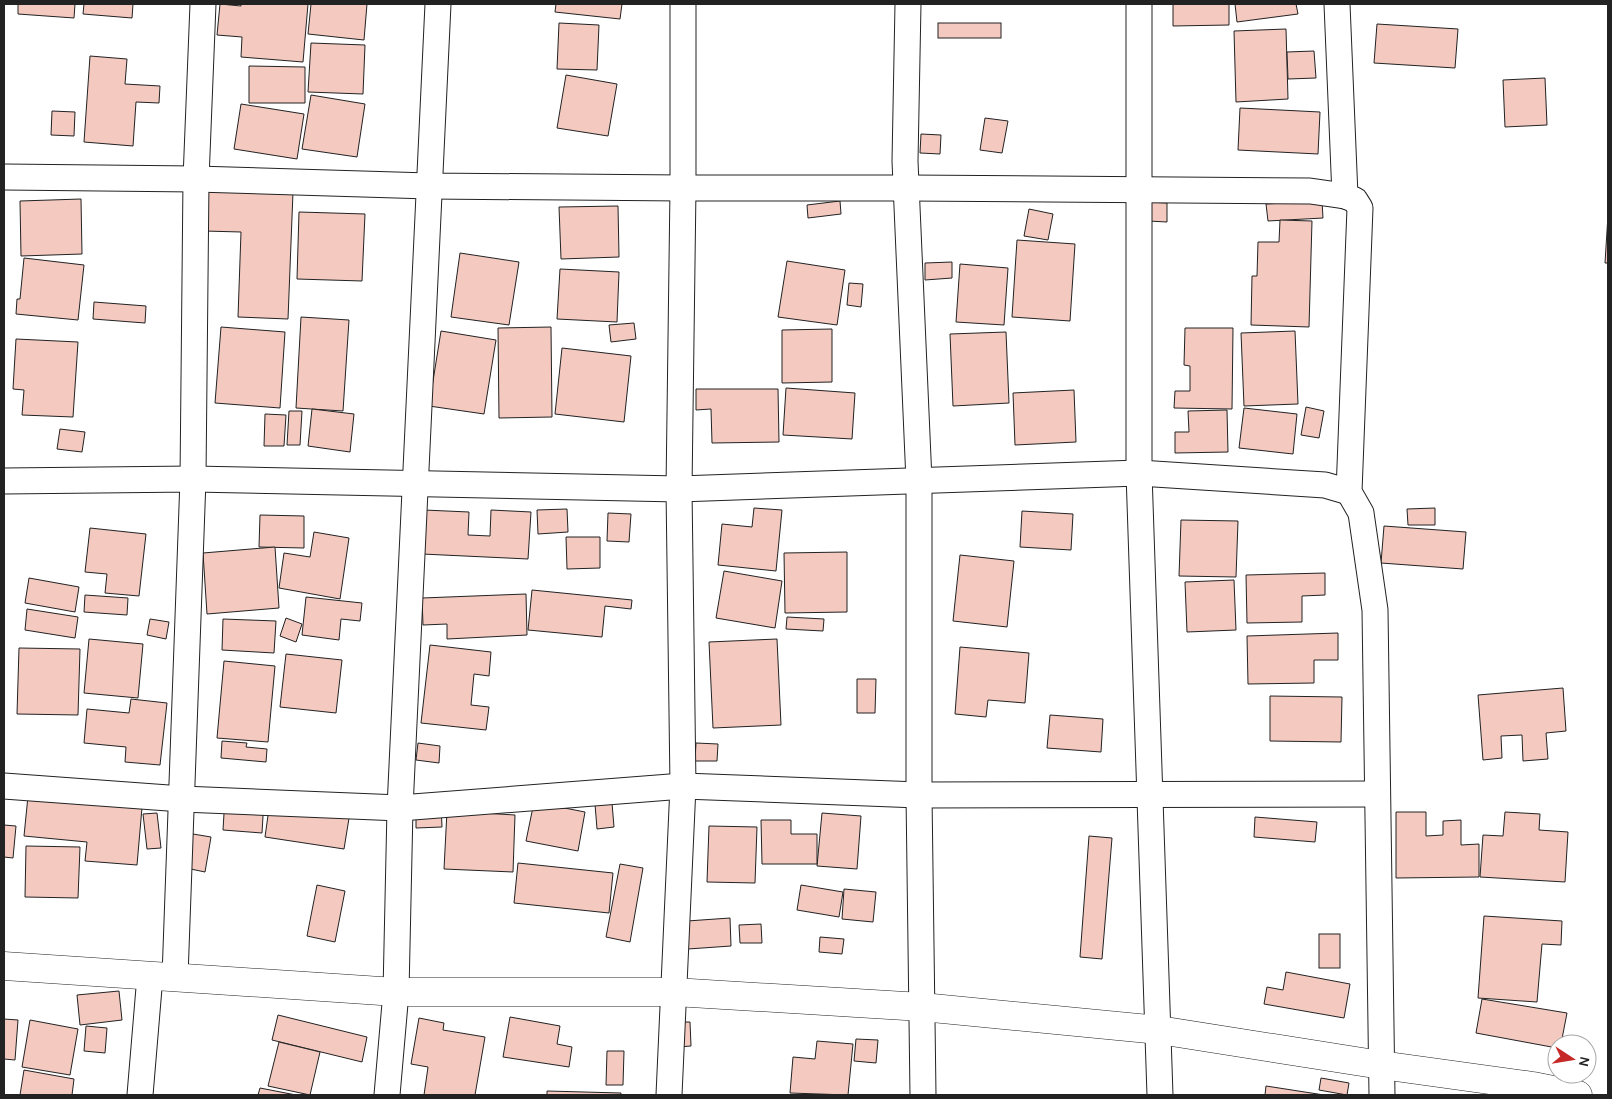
<svg xmlns="http://www.w3.org/2000/svg" width="1612" height="1099" viewBox="0 0 1612 1099" font-family="Karla,sans-serif">
	<style>
		.building { fill: #f3c9c0; stroke: #222 }
		.lines { fill: none; stroke-linecap: round; stroke-linejoin: round }
		.minor-casing { stroke: #222; stroke-width: 27 }
		.tertiary-casing { stroke: #222; stroke-width: 29 }
		.minor { stroke: #fff; stroke-width: 25 }
		.tertiary { stroke: #fff; stroke-width: 28 }
	</style>
	<rect width="100%" height="100%" fill="#fff"/>
	<g class="building">
		<path d="M18,4H75L74,18L18,14Z"/>
		<path d="M84,4H133L132,18L83,14Z"/>
		<path d="M220,4L241,6V4H308L303,62L241,57L242,37L217,35Z"/>
		<path d="M311,4H367L364,40L308,34Z"/>
		<path d="M556,4H622L620,19L555,12Z"/>
		<path d="M1173,4H1229V25L1173,26Z"/>
		<path d="M1235,4H1296L1298,14L1237,22Z"/>
		<path d="M559,23L599,25L597,70L557,69Z"/>
		<rect x="938" y="23" width="63" height="15"/>
		<path d="M1377,24L1458,29L1455,68L1374,63Z"/>
		<path d="M1286,29L1288,99L1236,102L1234,31Z"/>
		<path d="M311,43L365,45L363,94L308,92Z"/>
		<path d="M1314,51L1316,78L1288,79L1287,52Z"/>
		<path d="M90,56L127,59L125,84L160,86L159,103L136,102L133,146L84,142Z"/>
		<path d="M249,66L305,67V103H249Z"/>
		<path d="M566,75L617,84L608,136L557,128Z"/>
		<path d="M1545,78L1547,125L1505,127L1503,80Z"/>
		<path d="M311,95L365,104L357,157L302,149Z"/>
		<path d="M241,104L304,114L297,159L234,149Z"/>
		<path d="M1240,108L1320,112L1318,154L1238,150Z"/>
		<path d="M52,111L75,112L74,136L51,135Z"/>
		<path d="M985,118L1008,121L1002,153L980,150Z"/>
		<path d="M921,134L941,135L940,154L920,153Z"/>
		<path d="M206,189L293,192L288,319L238,317L241,232L204,231Z"/>
		<path d="M81,199L82,254L21,256L20,201Z"/>
		<path d="M840,201L841,214L808,218L807,205Z"/>
		<path d="M1322,201L1323,218L1268,221L1266,204Z"/>
		<path d="M1149,202L1167,203V222L1148,221Z"/>
		<path d="M618,206L619,257L561,259L559,207Z"/>
		<path d="M1029,209L1053,214L1048,240L1024,236Z"/>
		<path d="M299,212L365,214L362,281L297,279Z"/>
		<path d="M1608,215V263H1605Z"/>
		<path d="M1280,220L1312,221L1309,327L1251,325L1252,276H1257L1258,242H1279Z"/>
		<path d="M1017,240L1075,244L1070,321L1012,317Z"/>
		<path d="M460,253L519,262L509,325L451,317Z"/>
		<path d="M24,258L84,265L78,320L16,314L17,299H20Z"/>
		<path d="M787,261L845,270L837,325L778,317Z"/>
		<path d="M952,262V278L925,280V263Z"/>
		<path d="M960,264L1008,268L1004,325L956,322Z"/>
		<path d="M560,269L619,272L617,322L557,319Z"/>
		<path d="M849,283L863,284L861,307L847,305Z"/>
		<path d="M94,302L146,306L145,323L93,319Z"/>
		<path d="M301,317L349,320L343,411L296,408Z"/>
		<path d="M634,323L636,339L611,342L609,325Z"/>
		<path d="M221,327L285,332L280,408L215,403Z"/>
		<path d="M551,327L552,417L499,418L498,328Z"/>
		<path d="M1185,328H1233L1232,409L1174,408L1175,391H1190V366L1184,365Z"/>
		<path d="M832,329V382L782,383V330Z"/>
		<path d="M441,331L496,340L484,414L429,406Z"/>
		<path d="M1295,331L1298,404L1244,406L1241,333Z"/>
		<path d="M1006,332L1009,403L953,406L950,334Z"/>
		<path d="M16,339L78,342L73,417L22,415L24,390L13,389Z"/>
		<path d="M562,348L631,356L624,422L555,414Z"/>
		<path d="M786,388L855,393L852,439L783,435Z"/>
		<path d="M696,389H778L779,442L712,443L711,409L696,410Z"/>
		<path d="M1074,390L1076,442L1015,445L1013,393Z"/>
		<path d="M1306,407L1324,411L1319,438L1301,435Z"/>
		<path d="M1244,408L1297,414L1293,454L1239,448Z"/>
		<path d="M312,409L354,414L350,452L308,446Z"/>
		<path d="M1227,410L1228,452L1175,453V432H1189L1188,411Z"/>
		<path d="M289,411H302L300,445H287Z"/>
		<path d="M265,414L286,415L284,446H264Z"/>
		<path d="M60,429L85,432L82,452L57,449Z"/>
		<path d="M754,508L782,510L776,571L718,565L722,524L752,527Z"/>
		<path d="M1435,508V525H1408L1407,509Z"/>
		<path d="M567,509L568,532L538,534L537,510Z"/>
		<path d="M424,510L469,512L468,535L490,536L491,510L531,512L528,559L422,554Z"/>
		<path d="M1022,511L1073,514L1071,550L1020,547Z"/>
		<path d="M608,513L631,514L629,542L607,541Z"/>
		<path d="M260,515L304,516V548L259,547Z"/>
		<path d="M1181,520L1238,521L1236,577L1179,576Z"/>
		<path d="M1384,526L1466,532L1463,569L1381,563Z"/>
		<path d="M90,528L146,534L139,596L105,593L107,574L85,572Z"/>
		<path d="M314,532L349,538L340,599L279,588L284,553L310,557Z"/>
		<path d="M566,537H600V568L567,569Z"/>
		<path d="M275,547L279,608L207,614L203,553Z"/>
		<path d="M847,552V612L785,613L784,553Z"/>
		<path d="M960,555L1014,561L1007,627L953,621Z"/>
		<path d="M724,571L782,581L775,628L716,618Z"/>
		<path d="M1325,573V595L1302,596V622L1247,623L1246,575Z"/>
		<path d="M29,578L79,587L75,612L25,603Z"/>
		<path d="M1234,580L1236,630L1187,632L1185,582Z"/>
		<path d="M532,590L632,600L631,609L605,606L602,637L528,630Z"/>
		<path d="M526,594L527,635L447,639V624L423,625L422,598Z"/>
		<path d="M85,595L128,598L127,615L84,612Z"/>
		<path d="M306,597L362,603L360,621L341,619L339,640L302,635Z"/>
		<path d="M27,609L78,617L75,638L25,630Z"/>
		<path d="M787,617L824,619L823,631L786,629Z"/>
		<path d="M286,618L302,624L296,642L280,636Z"/>
		<path d="M150,619L169,622L166,639L147,635Z"/>
		<path d="M223,619L276,621L274,653L222,650Z"/>
		<path d="M1338,633V660H1314V683L1248,684L1247,636Z"/>
		<path d="M89,639L143,644L138,698L84,693Z"/>
		<path d="M777,639L781,725L713,728L709,642Z"/>
		<path d="M430,645L491,652L489,676L474,674L471,705L489,707L486,730L421,723Z"/>
		<path d="M960,647L1029,653L1025,703L988,700L986,717L955,714Z"/>
		<path d="M19,648L80,649L78,715L17,714Z"/>
		<path d="M286,654L342,660L336,713L280,707Z"/>
		<path d="M224,661L275,666L268,742L217,738Z"/>
		<path d="M857,679H876L875,713H857Z"/>
		<path d="M1563,688L1566,731L1546,733L1548,759L1523,761L1522,735L1501,736L1502,758L1483,760L1478,695Z"/>
		<path d="M1270,696L1342,697L1341,742L1270,741Z"/>
		<path d="M131,699L167,703L160,765L125,762L126,747L84,743L87,709L129,713Z"/>
		<path d="M1050,715L1103,719L1101,752L1047,748Z"/>
		<path d="M222,741L247,743L246,747L267,749L266,762L221,758Z"/>
		<path d="M418,743L440,746L439,763L416,760Z"/>
		<path d="M696,743L718,744L717,761H695Z"/>
		<path d="M29,786L143,796L137,865L85,861L87,842L24,836Z"/>
		<path d="M271,794L351,806L344,849L265,837Z"/>
		<path d="M225,797L264,799L262,833L223,830Z"/>
		<path d="M534,802L585,812L578,851L526,841Z"/>
		<path d="M612,803L614,827L597,829L595,804Z"/>
		<path d="M441,805L442,827L416,828V806Z"/>
		<path d="M447,811L515,815L513,872L444,869Z"/>
		<path d="M1396,812H1426V836L1443,835V821L1461,820V845L1479,844V877L1396,878Z"/>
		<path d="M1505,812L1540,814L1539,830L1568,832L1565,882L1480,877L1483,835L1503,836Z"/>
		<path d="M157,813L161,848L147,849L143,814Z"/>
		<path d="M822,813L861,816L857,869L817,866Z"/>
		<path d="M1255,817L1317,822L1315,842L1254,837Z"/>
		<path d="M761,820H791V834H817V864H762Z"/>
		<path d="M4,825L16,826L13,858L4,857Z"/>
		<path d="M709,826L757,827L755,883L707,882Z"/>
		<path d="M187,833L211,837L205,872L181,867Z"/>
		<path d="M1089,836L1112,838L1102,959L1080,957Z"/>
		<path d="M26,846L80,847L78,898L25,897Z"/>
		<path d="M518,863L613,873L609,913L514,903Z"/>
		<path d="M620,864L643,868L630,942L606,937Z"/>
		<path d="M317,885L345,891L335,942L307,936Z"/>
		<path d="M801,885L843,892L839,917L797,910Z"/>
		<path d="M844,889L876,892L873,922L842,919Z"/>
		<path d="M1484,916L1562,921L1561,945L1542,944L1537,1002L1478,998Z"/>
		<path d="M730,918L731,946L688,949L687,921Z"/>
		<path d="M761,924L762,943H740L739,925Z"/>
		<rect x="1319" y="934" width="21" height="34"/>
		<path d="M820,937L844,939L842,954L819,952Z"/>
		<path d="M1286,972L1350,984L1344,1018L1264,1004L1267,987L1283,990Z"/>
		<path d="M119,991L122,1020L80,1025L77,995Z"/>
		<path d="M1482,999L1567,1013L1561,1044H1557V1048L1476,1033Z"/>
		<path d="M278,1015L367,1037L362,1062L272,1040Z"/>
		<path d="M510,1017L560,1026L557,1044L572,1047L569,1067L503,1057Z"/>
		<path d="M419,1018L444,1023L443,1030L485,1037L475,1095H424L428,1067L411,1064Z"/>
		<path d="M4,1019L18,1020L15,1060L4,1059Z"/>
		<path d="M30,1020L78,1029L70,1075L22,1067Z"/>
		<path d="M677,1022H690L691,1046L678,1047Z"/>
		<path d="M86,1026L107,1028L105,1053L84,1051Z"/>
		<path d="M856,1039L878,1040L876,1063L854,1061Z"/>
		<path d="M817,1041L853,1044L848,1095L790,1093L793,1057L815,1059Z"/>
		<path d="M279,1042L320,1052L310,1095L268,1086Z"/>
		<path d="M607,1051H624L623,1085H606Z"/>
		<path d="M24,1070L74,1079L72,1095H20Z"/>
		<path d="M1321,1078L1349,1083L1347,1095L1319,1090Z"/>
		<path d="M1266,1086L1324,1095H1265Z"/>
		<path d="M260,1088L296,1095H258Z"/>
		<path d="M547,1091L621,1093V1095H547Z"/>
	</g>
	<g class="lines">
		<g class="minor-casing">
			<g id="minor">
				<path d="M908,4L905,161L919,481V795L923,1095"/>
				<path d="M1139,4V473L1160,1095"/>
				<path d="M1337,4L1345,196"/>
				<path d="M4,177L196,179L429,186L683,188H908L1310,191L1345,196L1355,200L1360,208L1349,492L1361,513L1375,610L1382,1095"/>
				<path d="M4,481L193,479L679,489L1139,473L1325,485L1349,492"/>
				<path d="M4,786L182,799L400,808L683,786L919,795L1377,794"/>
				<path d="M175,977L193,479L196,179L203,4"/>
				<path d="M140,1095L150,976"/>
				<path d="M387,1095L396,992L400,808L438,4"/>
				<path d="M669,1095L683,786L679,489L683,188V4"/>
			</g>
		</g>
		<g class="tertiary-casing">
			<path id="tertiary" d="M4,966L396,992H674L922,1007L1159,1030L1381,1065L1533,1086L1578,1095"/>
		</g>
		<use href="#minor" class="minor"/>
		<use href="#tertiary" class="tertiary"/>
	</g>
	<rect width="1612" height="1099" fill="none" stroke="#222222" stroke-width="10"/>
	<g transform="translate(1572 1059) rotate(102)"><circle r="24" fill="#ffffff" stroke="#a7a7a7"/>
	<path d="M0-4L9 19L0 12L-9 19Z" fill="#c62828"/>
	<text y="-8" font-size="14" font-weight="bold" text-anchor="middle" fill="#222222">N</text>
	</g>
</svg>
